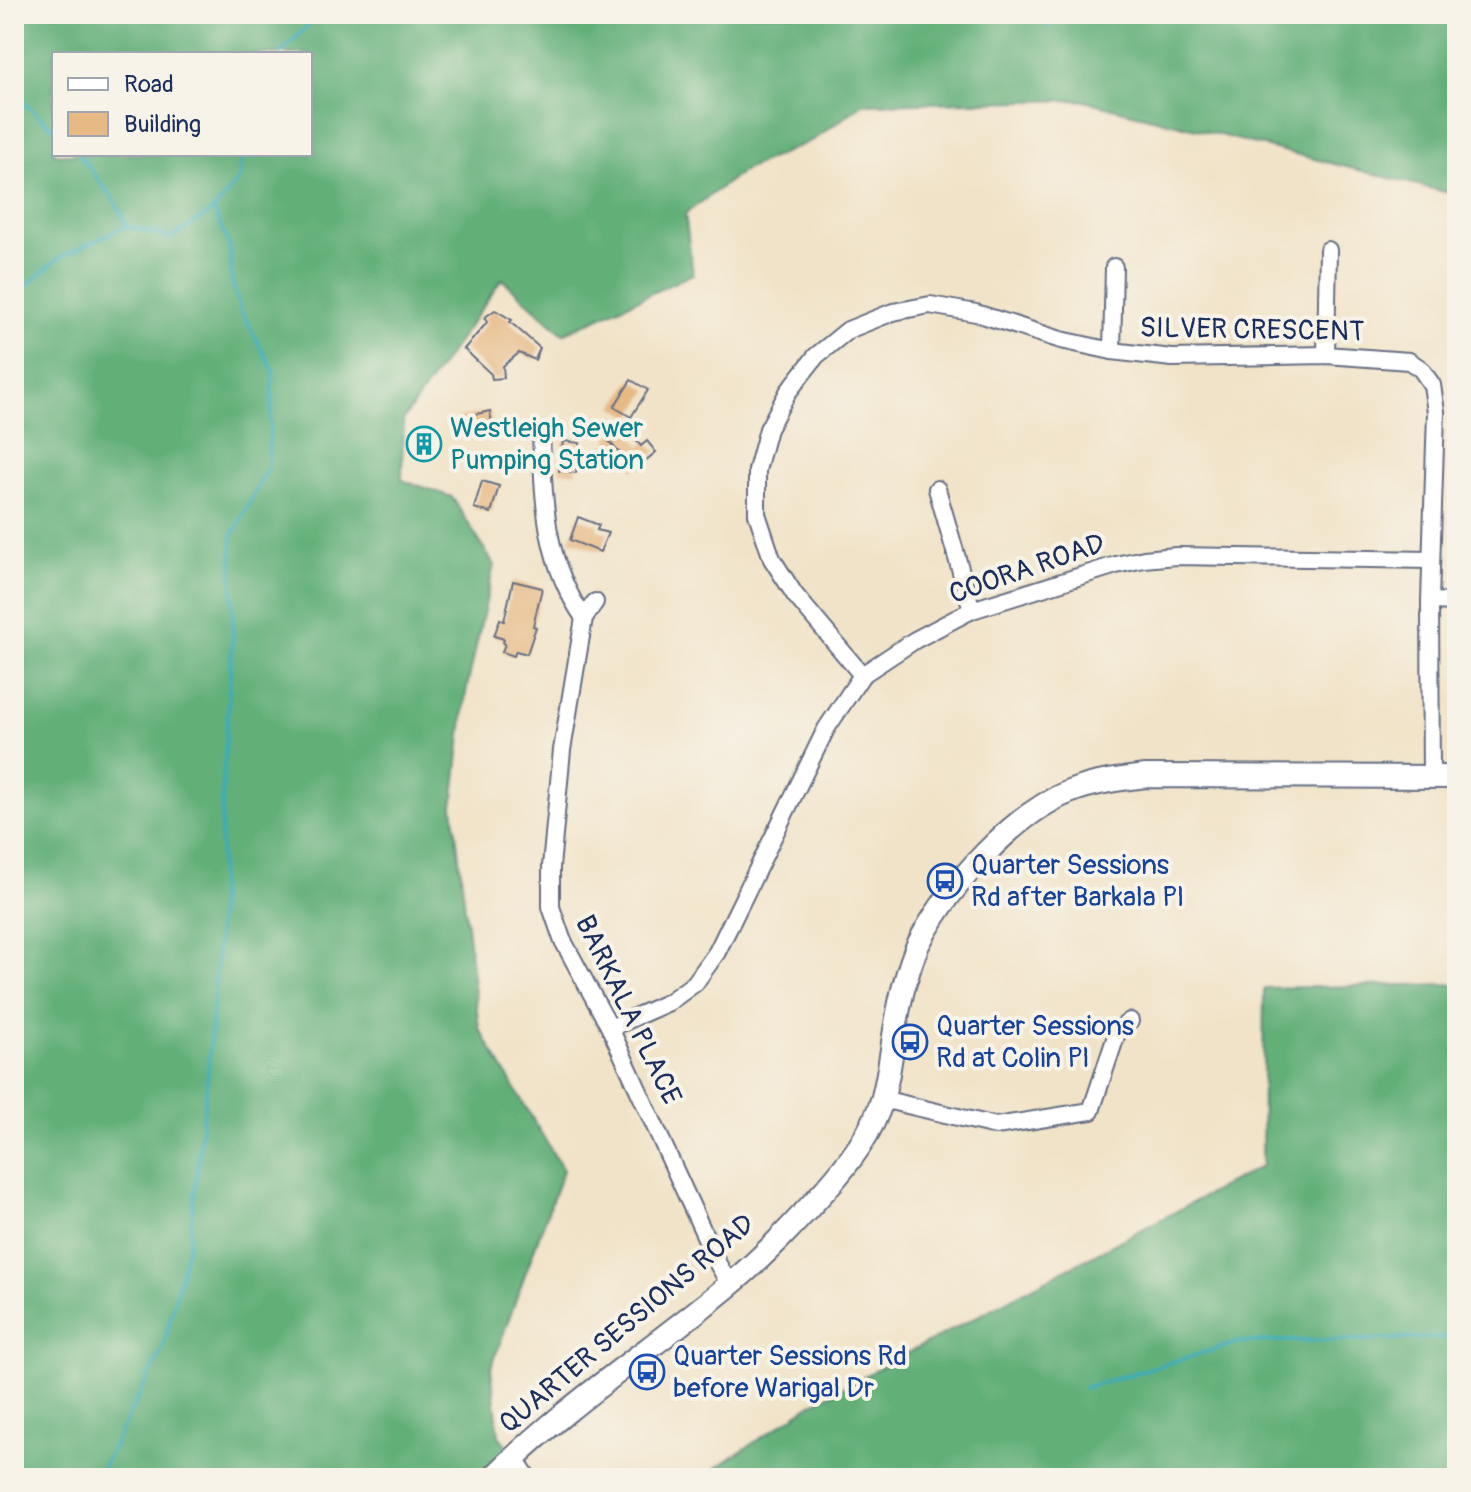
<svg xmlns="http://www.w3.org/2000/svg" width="1471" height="1492" viewBox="0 0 1471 1492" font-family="Pangolin,sans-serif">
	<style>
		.forest { fill: #62af78; stroke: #3e6f6b; stroke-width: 2; fill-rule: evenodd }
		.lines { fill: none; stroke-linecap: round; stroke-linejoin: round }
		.stream { stroke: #3bacb7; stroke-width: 4 }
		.building { fill: #e7b985 }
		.minor-casing { stroke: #666e83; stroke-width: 20 }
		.secondary-casing { stroke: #666e83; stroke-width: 26 }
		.minor { stroke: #fff; stroke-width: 16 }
		.secondary { stroke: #fff; stroke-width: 22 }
		.labels { text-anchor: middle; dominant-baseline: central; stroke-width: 8; stroke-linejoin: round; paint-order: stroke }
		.street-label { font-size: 28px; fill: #1b2f5e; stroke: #f7f3e8 }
		.culture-label { font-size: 28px; fill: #0d838f; stroke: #f7f3e8; text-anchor: start }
		.transit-label { font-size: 28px; fill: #164399; stroke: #f7f3e8; text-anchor: start }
	</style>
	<rect width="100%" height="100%" fill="#f7f3e8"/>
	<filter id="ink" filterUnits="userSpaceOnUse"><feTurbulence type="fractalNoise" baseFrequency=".0125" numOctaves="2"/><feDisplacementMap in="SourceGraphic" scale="16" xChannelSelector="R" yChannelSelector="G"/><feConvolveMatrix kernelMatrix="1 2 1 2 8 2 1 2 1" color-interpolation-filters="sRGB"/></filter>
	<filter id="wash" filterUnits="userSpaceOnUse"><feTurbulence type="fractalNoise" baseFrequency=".006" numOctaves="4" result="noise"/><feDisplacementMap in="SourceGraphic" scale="32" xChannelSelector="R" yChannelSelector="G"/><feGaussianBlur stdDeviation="1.8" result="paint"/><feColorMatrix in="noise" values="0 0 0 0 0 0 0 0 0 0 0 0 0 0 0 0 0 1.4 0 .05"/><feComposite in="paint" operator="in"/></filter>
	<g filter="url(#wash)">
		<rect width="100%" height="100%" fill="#f1e3c8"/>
		<g class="forest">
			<path d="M14,14H1457V195L1081,100L863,104L813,140L743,171L685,214L693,274L563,334L502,279L403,420L402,480L452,497L494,565L466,692L453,806L479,1028L563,1170L491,1368L499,1436L533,1478H14ZM54,54H310V154H54Z"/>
			<path d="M1457,984V1478H701L813,1403L1262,1166L1264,988Z"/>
		</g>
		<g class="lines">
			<g class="stream">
				<path d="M1036,14L1048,26"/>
				<path d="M280,54L319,14"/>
				<path d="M14,94L54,129"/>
				<path d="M79,154L116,203L127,226L171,238L214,210L239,179L243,154"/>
				<path d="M14,296L59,258L126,226"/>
				<path d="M1084,1388L1240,1342L1448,1338L1457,1351"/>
				<path d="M97,1478L163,1348L189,1242L208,1073L217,951L223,783L233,631L232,536L268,468L273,370L241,311L232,283L230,248L214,210"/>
			</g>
		</g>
		<g id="blocks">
			<g class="building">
				<path d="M495,310L512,320L510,322L540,348L535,360L519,353L503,366L504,378L492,379L491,374L464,349L484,326L487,322L484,318Z"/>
				<path d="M631,380L648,390L631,417L614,407Z"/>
				<path d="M490,411L492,426L460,431L458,418Z"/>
				<path d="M623,425L641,446L647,441L656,452L634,470L607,439Z"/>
				<path d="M563,441L580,443L576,473L559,471Z"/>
				<path d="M482,481L499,486L491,513L474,508Z"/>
				<path d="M578,517L599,525L597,530L608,533L600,552L570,540Z"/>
				<path d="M513,581L542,588L533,626L536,627L527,654L516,651L514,656L502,652L505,644L503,643L504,639L494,636L500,619L504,621Z"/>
			</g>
		</g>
	</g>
	<g filter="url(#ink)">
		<use href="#blocks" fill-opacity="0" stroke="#666e83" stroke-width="2"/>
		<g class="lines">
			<g class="minor-casing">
				<g id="minor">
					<path d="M1112,351L1114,267"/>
					<path d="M1326,355L1328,250"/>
					<path d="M541,434C544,502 544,560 584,618"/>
					<path d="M937,489L972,610"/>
					<path d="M1430,601L1457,602"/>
					<path d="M595,602L584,618L562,750L551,867V907L562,939L610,1028L718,1264L730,1285"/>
					<path d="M862,675L795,595L772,559L757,514V470L768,429L788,392L816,356L848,330L893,312L930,305L976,313L1061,340L1112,351L1172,358L1326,355L1409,361L1421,369L1432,385L1436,412L1430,601L1431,777"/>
					<path d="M610,1028L669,1002L695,983L717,952L826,729L862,675L915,640L972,610L1116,565L1144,559L1176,556L1431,560"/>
					<path d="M882,1099L996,1126L1091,1111L1118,1030L1130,1021"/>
					<path d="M514,1457L528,1478"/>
				</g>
			</g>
			<g class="secondary-casing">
				<path id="secondary" d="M493,1478C564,1406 650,1351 727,1287C763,1258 795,1223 826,1189C849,1163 873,1132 883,1097C893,1058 894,1017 906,979C910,966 914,951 921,939C950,886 1012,815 1069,792C1094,782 1120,779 1146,776L1457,777"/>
			</g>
			<use href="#minor" class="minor"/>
			<use href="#secondary" class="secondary"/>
		</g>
	</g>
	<defs>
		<g id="building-ring" transform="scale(1.8)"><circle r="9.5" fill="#f7f3e8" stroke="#0f9aa8" stroke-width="1.5"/><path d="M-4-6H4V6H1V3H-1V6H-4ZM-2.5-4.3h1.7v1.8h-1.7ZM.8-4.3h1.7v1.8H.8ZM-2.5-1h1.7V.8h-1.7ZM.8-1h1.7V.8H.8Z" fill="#0f9aa8"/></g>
		<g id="bus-ring" transform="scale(1.8)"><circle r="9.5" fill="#f7f3e8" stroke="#1a4fb4" stroke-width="1.5"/><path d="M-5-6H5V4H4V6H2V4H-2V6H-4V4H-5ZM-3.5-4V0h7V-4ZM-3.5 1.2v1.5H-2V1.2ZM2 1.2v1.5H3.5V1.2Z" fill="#1a4fb4"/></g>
	</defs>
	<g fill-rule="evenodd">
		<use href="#building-ring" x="424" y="444"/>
		<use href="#bus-ring" x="945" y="881"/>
		<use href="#bus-ring" x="910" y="1042"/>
		<use href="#bus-ring" x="647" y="1372"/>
	</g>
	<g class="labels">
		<g class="street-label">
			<text transform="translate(1252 330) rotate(1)">SILVER CRESCENT</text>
			<text transform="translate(1027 569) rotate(-19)">COORA ROAD</text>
			<text transform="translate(628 1010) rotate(64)">BARKALA PLACE</text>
			<text transform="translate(627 1324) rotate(-40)">QUARTER SESSIONS ROAD</text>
		</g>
		<g class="culture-label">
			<text x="450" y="428">Westleigh Sewer<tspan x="450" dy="32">Pumping Station</tspan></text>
		</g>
		<g class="transit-label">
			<text x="971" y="865">Quarter Sessions<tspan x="971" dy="32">Rd after Barkala Pl</tspan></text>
			<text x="936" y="1026">Quarter Sessions<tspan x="936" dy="32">Rd at Colin Pl</tspan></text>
			<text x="673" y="1356">Quarter Sessions Rd<tspan x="673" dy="32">before Warigal Dr</tspan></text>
		</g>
	</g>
	<rect width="1471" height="1492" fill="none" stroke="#f7f3e8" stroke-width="48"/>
	<rect x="52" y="52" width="260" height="104" fill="#f7f3e8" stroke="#9fa5b1" stroke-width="2"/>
	<rect x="68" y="78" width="40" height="12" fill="#ffffff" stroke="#9fa5b1" stroke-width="2"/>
	<text x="124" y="92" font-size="24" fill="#1b2f5e">Road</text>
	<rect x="68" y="112" width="40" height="24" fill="#e7b985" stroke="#9fa5b1" stroke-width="2"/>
	<text x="124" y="132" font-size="24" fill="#1b2f5e">Building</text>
</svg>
